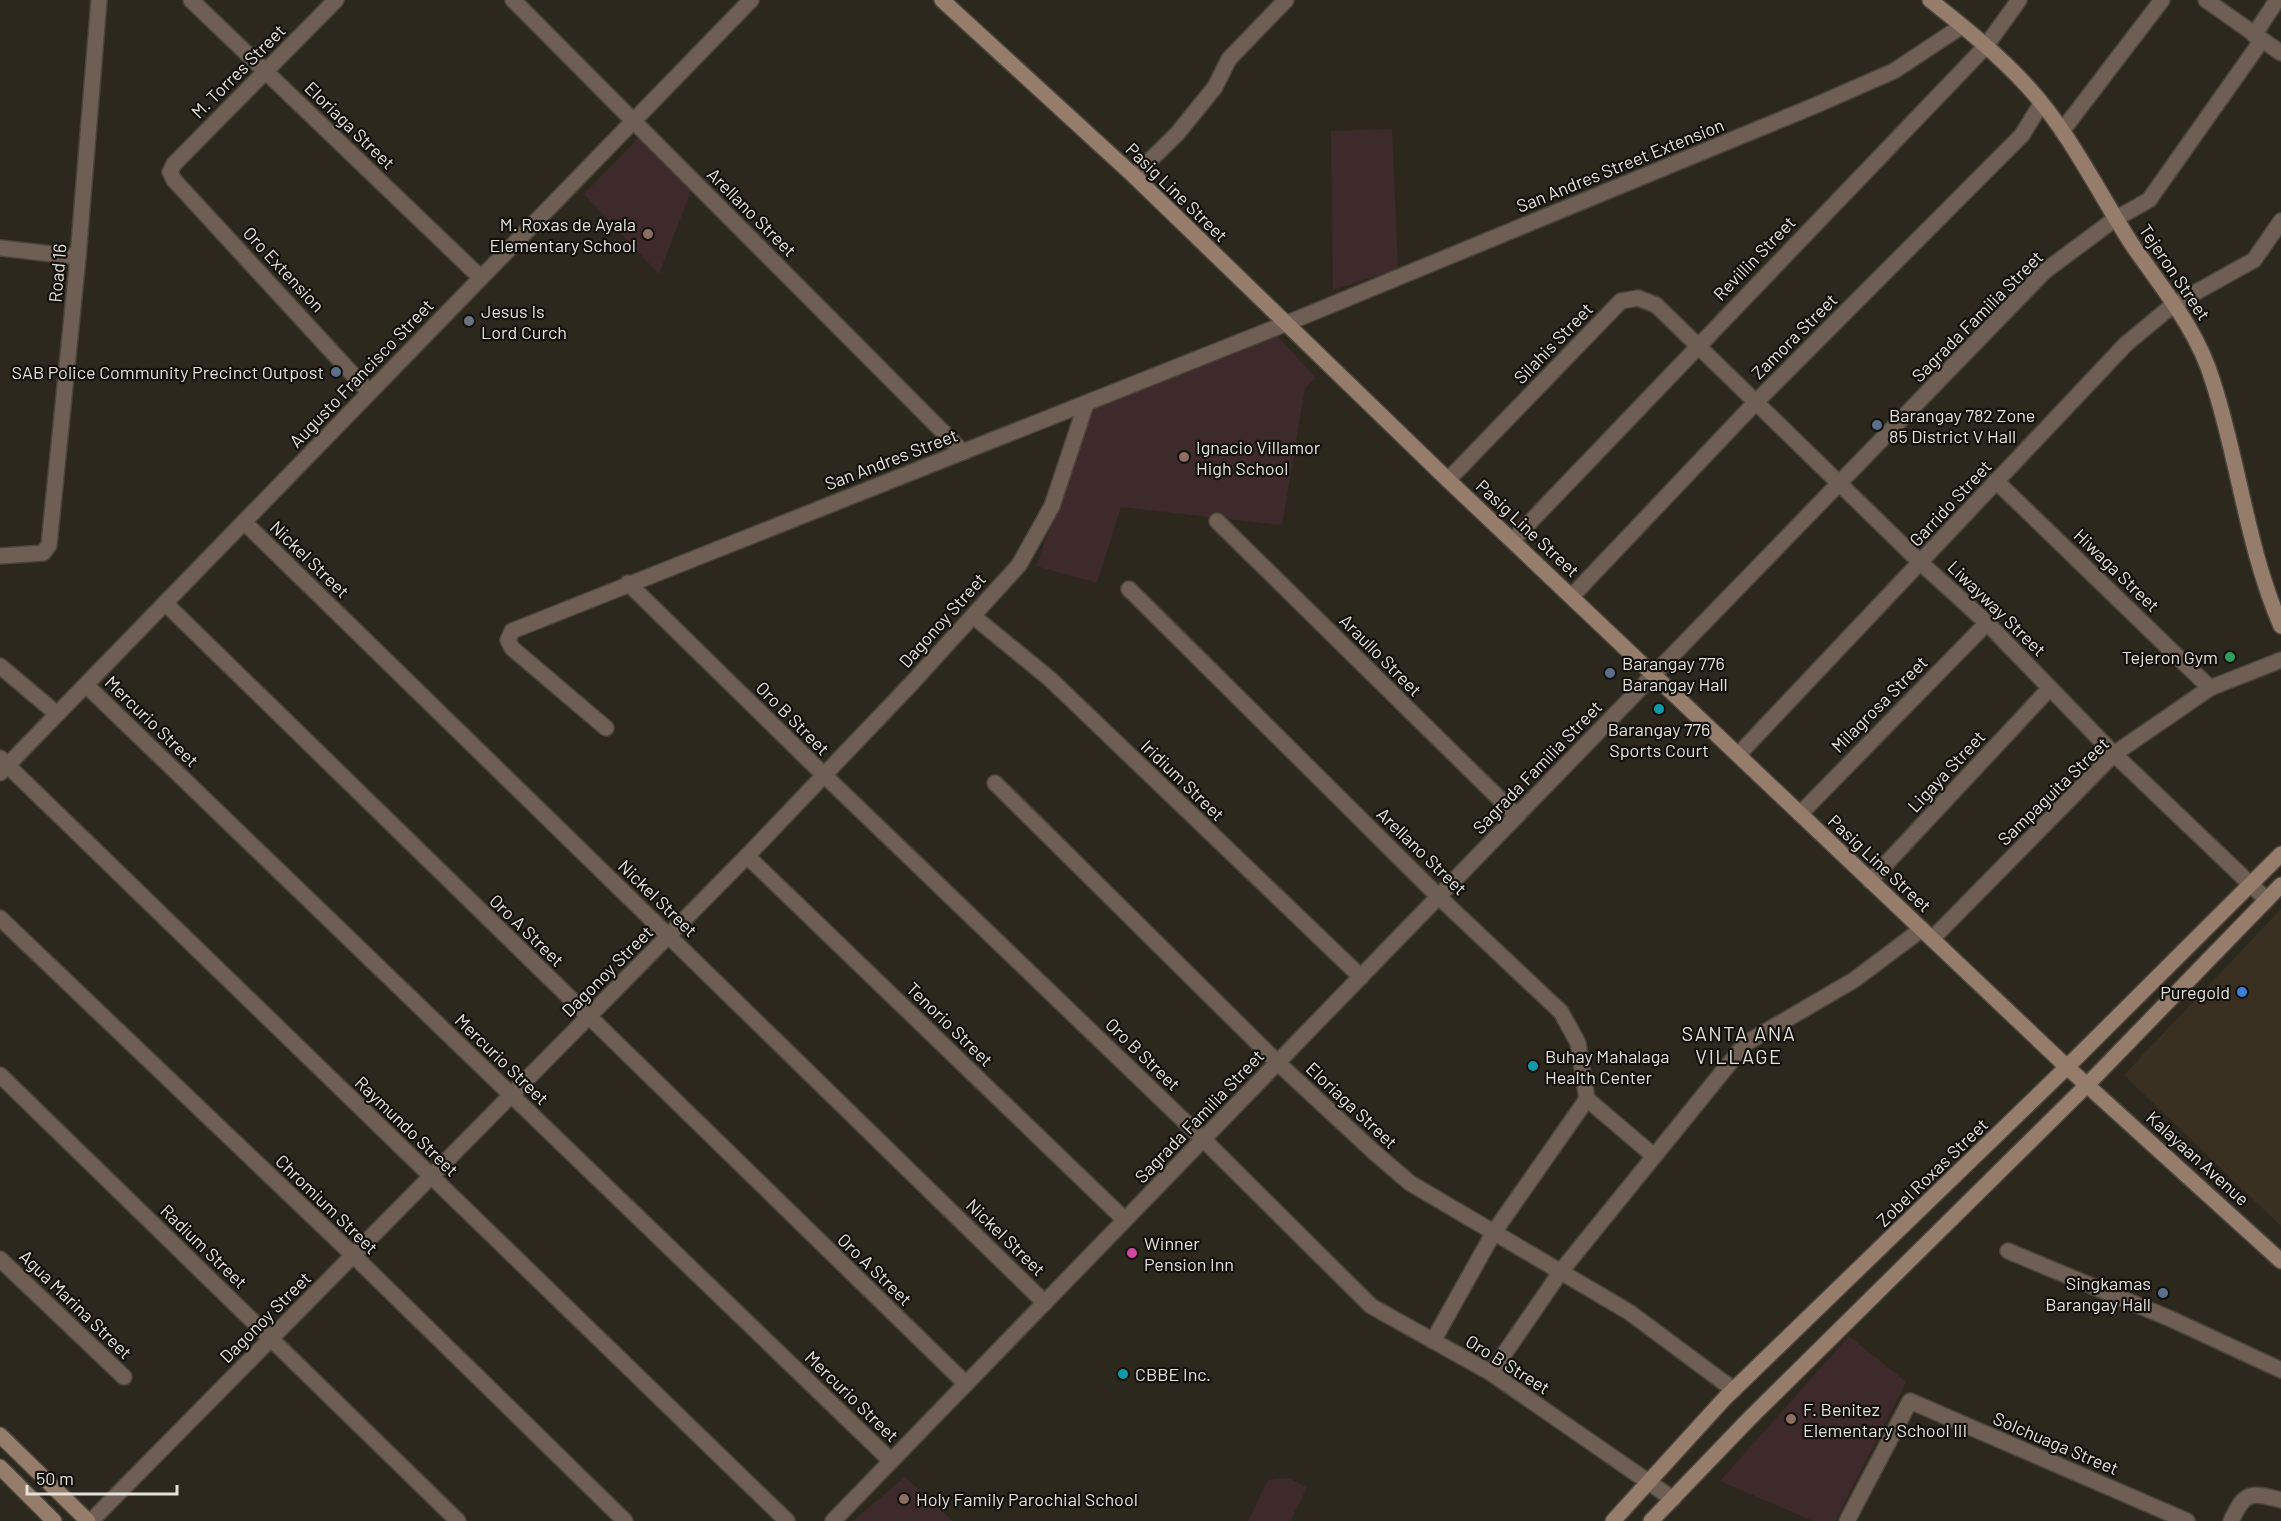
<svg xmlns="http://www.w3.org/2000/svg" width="2281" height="1521" viewBox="0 0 2281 1521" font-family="Barlow,sans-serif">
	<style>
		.built { fill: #393021 }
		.education { fill: #3e2a2b }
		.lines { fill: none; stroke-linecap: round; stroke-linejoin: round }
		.pedestrian-casing { stroke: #4a453c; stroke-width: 18 }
		.minor-casing { stroke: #4a453c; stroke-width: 18 }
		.tertiary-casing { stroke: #4a453c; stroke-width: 18 }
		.secondary-casing { stroke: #4a453c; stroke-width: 18 }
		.pedestrian { stroke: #6f5e53; stroke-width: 15 }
		.minor { stroke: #6f5e53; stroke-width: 15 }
		.tertiary { stroke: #6f5e53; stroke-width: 15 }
		.secondary { stroke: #967c6b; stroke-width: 15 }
		.education-dot { fill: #8d6e63; stroke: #13110d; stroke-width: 2 }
		.worship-dot { fill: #6b7280; stroke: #13110d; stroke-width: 2 }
		.service-dot { fill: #5c6f8a; stroke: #13110d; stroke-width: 2 }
		.leisure-dot { fill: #2e9e5b; stroke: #13110d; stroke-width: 2 }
		.culture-dot { fill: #0f9aa8; stroke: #13110d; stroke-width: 2 }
		.shop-dot { fill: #3f7fe0; stroke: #13110d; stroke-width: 2 }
		.hotel-dot { fill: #d1479c; stroke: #13110d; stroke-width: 2 }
		.labels { text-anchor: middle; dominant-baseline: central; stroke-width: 4.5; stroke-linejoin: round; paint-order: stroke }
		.street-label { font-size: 18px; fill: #e4e0da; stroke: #13110d }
		.poi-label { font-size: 18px; fill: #e4e0da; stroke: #13110d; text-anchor: start }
		.neighbourhood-label { font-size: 20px; letter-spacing: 1.5px; fill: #e4e0da; stroke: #13110d }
	</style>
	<rect width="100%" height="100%" fill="#2d281e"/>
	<path class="built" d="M2281,909V1226L2124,1075Z"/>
	<g class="education">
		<path d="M1392,129L1398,269L1333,290L1331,131Z"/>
		<path d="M639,137L692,188L659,274L584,194Z"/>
		<path d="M1275,334L1316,378L1305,388L1282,525L1121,507L1097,583L1036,566L1094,406Z"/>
		<path d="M1849,1336L1906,1382L1835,1521H1813L1720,1481Z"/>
		<path d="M905,1477L953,1521H853Z"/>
		<path d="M1289,1478L1307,1488L1290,1521H1248L1268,1480Z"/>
	</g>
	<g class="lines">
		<g class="pedestrian-casing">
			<g id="pedestrian">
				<path d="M1134,176L1177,134L1215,87L1229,59L1286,0"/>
				<path d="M1375,1153L1410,1183L1629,1312L1734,1390"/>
				<path d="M1433,1341L1494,1232L1587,1099"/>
				<path d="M1491,1373L1562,1270L1746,1043"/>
			</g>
		</g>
		<g class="minor-casing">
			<g id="minor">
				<path d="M191,0L481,278"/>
				<path d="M336,0L174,164L170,172L174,180L369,392"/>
				<path d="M513,0L963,452"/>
				<path d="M2206,0L2281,53"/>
				<path d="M2254,35L2277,0"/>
				<path d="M2062,131L2162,0"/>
				<path d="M0,248L78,257"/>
				<path d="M1448,480L1621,301L1638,298L1656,305L1921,563L1987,623L2114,754L2267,900"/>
				<path d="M1996,481L2210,688"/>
				<path d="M1217,521L1517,816"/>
				<path d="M244,522L1045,1303"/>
				<path d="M1513,540L1986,46L2019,0"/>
				<path d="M0,556L43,553L49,545L78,257L99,0"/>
				<path d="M628,583L824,775L1203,1139L1371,1306L1491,1373L1673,1499"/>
				<path d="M1129,589L1439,897L1561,1012L1578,1043L1587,1099L1654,1156"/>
				<path d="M1573,595L1755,403L2022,135L2041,104"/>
				<path d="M165,603L966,1384"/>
				<path d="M973,616L1050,679L1361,977"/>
				<path d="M0,666L57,714"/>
				<path d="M86,685L891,1461"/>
				<path d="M606,728L512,648L508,640L512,631L1285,324L1814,106L1894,71L1962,26"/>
				<path d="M1738,755L2126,344L2173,305L2254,260L2281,221"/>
				<path d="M0,758L787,1521"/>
				<path d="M995,783L1278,1063L1375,1153"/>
				<path d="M1800,814L1987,623"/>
				<path d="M747,856L1125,1220"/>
				<path d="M1870,881L2050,688"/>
				<path d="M0,918L353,1255L625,1521"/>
				<path d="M1932,939L2114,754L2210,688L2281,660"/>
				<path d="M1746,1043L1854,980L1922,929"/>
				<path d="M0,1075L458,1521"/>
				<path d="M2008,1251L2171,1319L2281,1370"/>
				<path d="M0,1259L124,1377"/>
				<path d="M91,1521L747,856L912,683L1019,565L1052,506L1086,404"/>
				<path d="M833,1521L2045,271L2115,219L2149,200L2262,40"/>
				<path d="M1847,1521L1910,1401L2187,1521"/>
				<path d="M2231,1521C2245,1491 2250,1492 2281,1500"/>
			</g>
		</g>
		<g class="tertiary-casing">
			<path id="tertiary" d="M0,773L751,0"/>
		</g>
		<g class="secondary-casing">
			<g id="secondary">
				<path d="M942,0L1134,176L1448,480L2067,1067L2281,1261"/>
				<path d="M1930,0C1964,27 1999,55 2028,87C2071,134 2099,194 2133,246C2163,289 2198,331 2213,382C2239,462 2247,548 2281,626"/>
				<path d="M0,1435L88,1521"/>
				<path d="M0,1467L54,1521"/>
				<path d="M1613,1521L1725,1398L2067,1067L2281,854"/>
				<path d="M1651,1521L1750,1418L2087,1085L2281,885"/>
			</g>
		</g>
		<use href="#pedestrian" class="pedestrian"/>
		<use href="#minor" class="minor"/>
		<use href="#tertiary" class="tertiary"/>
		<use href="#secondary" class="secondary"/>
	</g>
	<g class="education-dot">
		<circle cx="648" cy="234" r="6"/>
		<circle cx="1184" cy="457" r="6"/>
		<circle cx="1791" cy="1419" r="6"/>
		<circle cx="904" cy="1499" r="6"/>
	</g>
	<circle class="worship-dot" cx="469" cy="321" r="6"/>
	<g class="service-dot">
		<circle cx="336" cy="372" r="6"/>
		<circle cx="1877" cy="425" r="6"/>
		<circle cx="1610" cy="673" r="6"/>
		<circle cx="2163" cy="1293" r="6"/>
	</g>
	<circle class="leisure-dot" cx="2230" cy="657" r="6"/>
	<g class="culture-dot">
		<circle cx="1659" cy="709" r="6"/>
		<circle cx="1533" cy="1066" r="6"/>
		<circle cx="1123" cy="1374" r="6"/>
	</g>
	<circle class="shop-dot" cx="2242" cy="992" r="6"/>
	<circle class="hotel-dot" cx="1132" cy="1253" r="6"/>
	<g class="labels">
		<g class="street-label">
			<text transform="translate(238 71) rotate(-45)">M. Torres Street</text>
			<text transform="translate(350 125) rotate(44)">Eloriaga Street</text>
			<text transform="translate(1620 165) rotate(-22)">San Andres Street Extension</text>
			<text transform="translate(1177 192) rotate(44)">Pasig Line Street</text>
			<text transform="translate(752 212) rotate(45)">Arellano Street</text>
			<text transform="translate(1754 258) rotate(-46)">Revillin Street</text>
			<text transform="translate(284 269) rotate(47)">Oro Extension</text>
			<text transform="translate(2175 272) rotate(56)">Tejeron Street</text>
			<text transform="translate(57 273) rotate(-85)">Road 16</text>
			<text transform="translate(1977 316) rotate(-45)">Sagrada Familia Street</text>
			<text transform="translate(1794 336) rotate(-45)">Zamora Street</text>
			<text transform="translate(1553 343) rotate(-46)">Silahis Street</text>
			<text transform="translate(361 373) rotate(-46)">Augusto Francisco Street</text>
			<text transform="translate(891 459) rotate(-21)">San Andres Street</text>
			<text transform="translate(1950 503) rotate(-47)">Garrido Street</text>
			<text transform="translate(1528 528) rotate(43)">Pasig Line Street</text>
			<text transform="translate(310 559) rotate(44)">Nickel Street</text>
			<text transform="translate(2117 570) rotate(44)">Hiwaga Street</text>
			<text transform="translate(1997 608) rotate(44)">Liwayway Street</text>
			<text transform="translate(942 620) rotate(-48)">Dagonoy Street</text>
			<text transform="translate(1381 655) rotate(45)">Araullo Street</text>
			<text transform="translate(1879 704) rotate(-45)">Milagrosa Street</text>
			<text transform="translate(793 718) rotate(45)">Oro B Street</text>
			<text transform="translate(152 721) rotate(44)">Mercurio Street</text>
			<text transform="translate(1537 767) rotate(-46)">Sagrada Familia Street</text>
			<text transform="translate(1946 771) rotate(-47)">Ligaya Street</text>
			<text transform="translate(1183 780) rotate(44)">Iridium Street</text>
			<text transform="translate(2053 791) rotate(-44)">Sampaguita Street</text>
			<text transform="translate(1422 851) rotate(44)">Arellano Street</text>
			<text transform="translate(1880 863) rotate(43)">Pasig Line Street</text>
			<text transform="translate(658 898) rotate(44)">Nickel Street</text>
			<text transform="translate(527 930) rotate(44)">Oro A Street</text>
			<text transform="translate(607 971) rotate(-45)">Dagonoy Street</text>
			<text transform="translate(950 1024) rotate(44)">Tenorio Street</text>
			<text transform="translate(1143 1054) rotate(44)">Oro B Street</text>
			<text transform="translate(502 1059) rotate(44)">Mercurio Street</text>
			<text transform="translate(1352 1105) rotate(43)">Eloriaga Street</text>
			<text transform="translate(1199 1116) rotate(-46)">Sagrada Familia Street</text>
			<text transform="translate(407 1126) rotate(44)">Raymundo Street</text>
			<text transform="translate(2198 1158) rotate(42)">Kalayaan Avenue</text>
			<text transform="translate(1932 1172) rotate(-44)">Zobel Roxas Street</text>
			<text transform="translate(327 1204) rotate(44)">Chromium Street</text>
			<text transform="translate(1006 1237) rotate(44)">Nickel Street</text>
			<text transform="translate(204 1246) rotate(44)">Radium Street</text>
			<text transform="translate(875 1269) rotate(44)">Oro A Street</text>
			<text transform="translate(76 1304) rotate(44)">Agua Marina Street</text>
			<text transform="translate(265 1317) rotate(-45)">Dagonoy Street</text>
			<text transform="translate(1508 1364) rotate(32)">Oro B Street</text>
			<text transform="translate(852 1396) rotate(44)">Mercurio Street</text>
			<text transform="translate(2056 1443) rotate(23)">Solchuaga Street</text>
		</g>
		<g class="poi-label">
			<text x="636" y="224" text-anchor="end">M. Roxas de Ayala<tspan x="636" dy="21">Elementary School</tspan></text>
			<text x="481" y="311">Jesus Is<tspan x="481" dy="21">Lord Curch</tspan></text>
			<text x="324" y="372" text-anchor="end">SAB Police Community Precinct Outpost</text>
			<text x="1889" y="415">Barangay 782 Zone<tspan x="1889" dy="21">85 District V Hall</tspan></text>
			<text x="1196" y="447">Ignacio Villamor<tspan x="1196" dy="21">High School</tspan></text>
			<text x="2218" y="657" text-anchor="end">Tejeron Gym</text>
			<text x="1622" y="663">Barangay 776<tspan x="1622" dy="21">Barangay Hall</tspan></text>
			<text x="1659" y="729" text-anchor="middle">Barangay 776<tspan x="1659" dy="21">Sports Court</tspan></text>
			<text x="2230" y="992" text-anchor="end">Puregold</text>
			<text x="1545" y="1056">Buhay Mahalaga<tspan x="1545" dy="21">Health Center</tspan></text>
			<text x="1144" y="1243">Winner<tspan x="1144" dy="21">Pension Inn</tspan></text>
			<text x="2151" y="1283" text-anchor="end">Singkamas<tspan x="2151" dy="21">Barangay Hall</tspan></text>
			<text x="1135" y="1374">CBBE Inc.</text>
			<text x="1803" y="1409">F. Benitez<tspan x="1803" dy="21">Elementary School III</tspan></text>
			<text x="916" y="1499">Holy Family Parochial School</text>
		</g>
		<g class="neighbourhood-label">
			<text x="1739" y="1033">SANTA ANA<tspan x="1739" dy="23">VILLAGE</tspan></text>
		</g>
	</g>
	<path d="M27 1485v9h150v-9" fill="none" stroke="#e4e0da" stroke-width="3"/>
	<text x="36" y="1485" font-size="18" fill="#e4e0da" stroke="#13110d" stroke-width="4.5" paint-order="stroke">50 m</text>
</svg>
